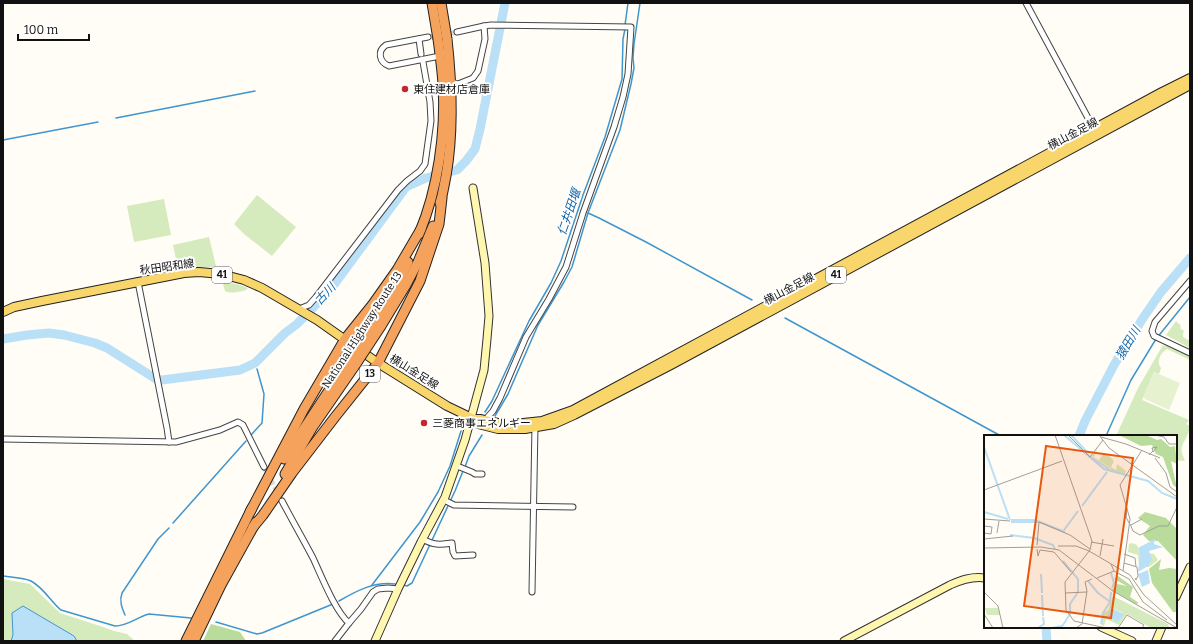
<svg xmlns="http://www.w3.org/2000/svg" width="1193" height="644" viewBox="0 0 1193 644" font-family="Bitter,'Noto Sans JP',serif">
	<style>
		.green { fill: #d5ebbd }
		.forest { fill: #b9dc9c }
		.pitch { fill: #e6f2cf }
		.water { fill: #b9e0f7; stroke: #3f96cf }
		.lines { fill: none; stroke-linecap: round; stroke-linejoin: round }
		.stream { stroke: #3f96cf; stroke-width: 1.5 }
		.river { stroke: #b9e0f7; stroke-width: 9 }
		.street-tunnel { stroke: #dbdad3; stroke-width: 5; stroke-dasharray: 5 2.5; stroke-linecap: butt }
		.street-casing { stroke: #444; stroke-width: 7 }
		.secondary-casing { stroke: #333; stroke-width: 9 }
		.primary-casing { stroke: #222; stroke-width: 10 }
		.highway-casing { stroke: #222; stroke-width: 11 }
		.street { stroke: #fff; stroke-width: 5 }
		.secondary { stroke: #fff6b0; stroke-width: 7 }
		.primary { stroke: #f9d66b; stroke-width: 8 }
		.highway { stroke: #f5a25d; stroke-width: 9 }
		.highway-bridge-casing { stroke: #222; stroke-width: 11; stroke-linecap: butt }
		.highway-bridge { stroke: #f5a25d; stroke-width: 9 }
		.poi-dot { fill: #c4262e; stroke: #fff; stroke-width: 1.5 }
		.labels { text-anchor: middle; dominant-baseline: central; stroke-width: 4; stroke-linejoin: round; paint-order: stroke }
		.shield { fill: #fff; stroke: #585858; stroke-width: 1 }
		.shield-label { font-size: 10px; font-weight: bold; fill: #111 }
		.poi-label { font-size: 11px; fill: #111; stroke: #fff; text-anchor: start }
		.street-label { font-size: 11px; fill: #111; stroke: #fff }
		.water-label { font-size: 12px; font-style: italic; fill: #1768a6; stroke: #fff }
		.inset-river { fill: none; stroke: #b9e0f7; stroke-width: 2 }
		.inset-road { fill: none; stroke: #a09f9a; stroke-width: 1 }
		.view { fill: #e8590c; fill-opacity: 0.15; stroke: #e8590c; stroke-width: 2 }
		.inset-edge { fill: none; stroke: #111; stroke-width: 2 }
	</style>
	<rect width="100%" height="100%" fill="#fffdf5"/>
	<g class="green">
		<path d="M257,195L296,227L272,256L244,234L234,224Z"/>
		<path d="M164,199L171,235L134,242L127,206Z"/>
		<path d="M209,237L216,266L214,267L178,268L173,245Z"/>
		<path d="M225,282L237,284L248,288L246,290C239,292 231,294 225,291L223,284Z"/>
		<path d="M1176,321L1181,326L1180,328L1184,331L1183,334V337L1190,341V348L1166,335Z"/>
		<path d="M1163,345L1165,346L1167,345L1190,355V360L1167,349C1160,353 1156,362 1161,368L1159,374L1154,372L1142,400L1189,420L1186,424L1190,426C1188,442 1176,444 1185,460L1183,461L1176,460V436H1116L1138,388Z"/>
		<path d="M3,579L30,584L60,613L106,628L114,631L127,634L135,641H77L74,635L12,613L13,635L11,641H3Z"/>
	</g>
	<path class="forest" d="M211,624L240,632L246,641H203Z"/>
	<path class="pitch" d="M1154,372L1180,383L1169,410L1143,398Z"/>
	<path class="water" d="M23,606L74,636L77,641H11L13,635L12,613Z"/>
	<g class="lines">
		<g class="stream">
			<path d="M625,25L628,3"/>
			<path d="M116,118L255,91"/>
			<path d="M3,140L98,122"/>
			<path d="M588,213L599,218L646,242L752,300"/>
			<path d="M785,318L1001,436"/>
			<path d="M255,363L256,365"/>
			<path d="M485,412L492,401L529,321L551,283L561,261L583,195L605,137L622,79L623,39L625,29"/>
			<path d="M495,416L508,394L538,325L564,282L572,267L588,213L620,130L631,84L634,68L633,58L634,44L640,3"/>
			<path d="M251,435L262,423L264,394L257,369"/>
			<path d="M1106,436L1131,380L1156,339L1190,297"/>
			<path d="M465,467L469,456L482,435"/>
			<path d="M173,523L246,441"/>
			<path d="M3,576C10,577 25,578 31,581C44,588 51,602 61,610L115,626C128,626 137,617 149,614L191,618"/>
			<path d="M372,585L420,522L438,492L450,466L461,431"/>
			<path d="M404,585L407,586L412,583L455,491L463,471"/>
			<path d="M339,601C356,591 375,581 395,584"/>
			<path d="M125,615C122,608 119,601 122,593L158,539L169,528"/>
			<path d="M216,622L257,634L262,633L333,604"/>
		</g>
		<g class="river">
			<path d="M3,339L27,335L49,333L64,335L95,343L107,348L156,379L162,380L240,370L255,363L285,333L297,324L330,290L406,187L426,178L457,170L466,161L475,149L480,129L505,3"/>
			<path d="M1079,436L1085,421L1114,365L1143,318L1161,292L1190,258"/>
			<path d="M1046,627L1047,641"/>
		</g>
		<g class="street-tunnel">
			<path d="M428,37L457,32"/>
			<path d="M264,467L282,501"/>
		</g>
		<g class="street-casing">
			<g id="street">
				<path d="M1026,3L1094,129"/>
				<path d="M457,32L484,26L491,25L631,27L628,74L623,97L614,127L583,213L566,267L549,299L526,337L500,398L493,411L485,420"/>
				<path d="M428,37L386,45C377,51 379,62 389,66L440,56"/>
				<path d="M419,39L421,54"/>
				<path d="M451,82L458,84L473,78L478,71L485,39L484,26"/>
				<path d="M1190,281L1155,322L1152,331L1154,336L1190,353"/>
				<path d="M138,282L167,428L169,442"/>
				<path d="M299,309L309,305L316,297L398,190L407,181L420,171L425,164L431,121L430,102L423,62"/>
				<path d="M3,439L176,442L220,430L238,422L243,425L264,467"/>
				<path d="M457,466L472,472L475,474H482"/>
				<path d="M444,500L454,505L573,507"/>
				<path d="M282,501C292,520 303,539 313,558C321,575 335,611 349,623L361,609L373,592L378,589L388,588L398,589"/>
				<path d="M422,539C434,545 439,545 452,543L453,552L455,556L473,555"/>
				<path d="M532,592L535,425"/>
				<path d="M335,641L349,623"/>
			</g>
		</g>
		<g class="secondary-casing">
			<g id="secondary">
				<path d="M1176,597L1190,567"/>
				<path d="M1101,627L1132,641"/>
				<path d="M375,641L398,589L421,542L445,497L465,440L484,370L487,339L489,316L485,263L473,188"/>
				<path d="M844,641L950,585C961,580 972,576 985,578"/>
				<path d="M1156,641L1162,627"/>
			</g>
		</g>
		<g class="primary-casing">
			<g id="primary">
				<path d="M3,312L14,307L42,301L184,273L199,272L221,274L244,280L262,288L317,320L378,363L447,406L474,419L478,424L498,429H525L554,424L574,415L671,365L1190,85"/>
				<path d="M474,419H480L502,424"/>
				<path d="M514,424L542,421L573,410L1162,92L1190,78"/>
			</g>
		</g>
		<g class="highway-casing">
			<g id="highway">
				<path d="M440,203C443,194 444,185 446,176C454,130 452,84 447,39"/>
				<path d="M419,234C438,189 446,132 443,84C442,69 440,54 438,39"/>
				<path d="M374,322L396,287L408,262"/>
				<path d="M381,326L406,285L418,262L433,226"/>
				<path d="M284,459L347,363"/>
				<path d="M285,474L312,428L354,367"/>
				<path d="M250,512L304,409L345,339L373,304L397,270L421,229"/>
				<path d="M253,527L263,515L292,473L335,417L378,363L420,281L439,224L442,198"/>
				<path d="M186,641L252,508"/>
				<path d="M194,641L221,585L256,522"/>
			</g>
		</g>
		<use href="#street" class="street"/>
		<use href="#secondary" class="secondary"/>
		<use href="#primary" class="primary"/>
		<use href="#highway" class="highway"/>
		<g class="highway-bridge-casing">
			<g id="highway-bridge">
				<path d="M432,3L438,39"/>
				<path d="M441,3L447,39"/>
				<path d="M347,363L374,322"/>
				<path d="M354,367L381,326"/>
			</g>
		</g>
		<use href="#highway-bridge" class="highway-bridge"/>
	</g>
	<g class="poi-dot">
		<circle cx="405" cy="89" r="4"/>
		<circle cx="424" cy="423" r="4"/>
	</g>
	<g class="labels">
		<g class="shield">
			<rect x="212" y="267" width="20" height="16" rx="3"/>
			<rect x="826" y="267" width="20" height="16" rx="3"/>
			<rect x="360" y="366" width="20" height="16" rx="3"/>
		</g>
		<g class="shield-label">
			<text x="222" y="275">41</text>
			<text x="836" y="275">41</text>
			<text x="370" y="374">13</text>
		</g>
		<g class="poi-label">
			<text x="413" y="89">東住建材店倉庫</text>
			<text x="432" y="423">三菱商事エネルギー</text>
		</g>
		<g class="street-label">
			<text transform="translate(1073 134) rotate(-28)">横山金足線</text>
			<text transform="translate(167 267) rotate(-8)">秋田昭和線</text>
			<text transform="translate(789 289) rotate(-28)">横山金足線</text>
			<text transform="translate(362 330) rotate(-57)">National Highway Route 13</text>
			<text transform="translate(414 372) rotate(32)">横山金足線</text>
		</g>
		<g class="water-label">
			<text transform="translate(569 212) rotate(-71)">仁井田堰</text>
			<text transform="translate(325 294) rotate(-47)">古川</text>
			<text transform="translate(1128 343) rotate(-59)">猿田川</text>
		</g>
	</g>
	<g transform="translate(984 435)">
		<rect width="193" height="193" fill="#fffdf5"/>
		<path d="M114,13L110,22L115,25L119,19L124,20L130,26L127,32L132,35L133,29L142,36L141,39L125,35L126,33L108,21ZM148,108L153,110L155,117L170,119L174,125L165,132H155L154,120L144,117L145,109ZM129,161L184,189L185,192L167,193L143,179L135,190L122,184L120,191L117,190L119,178L124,175ZM129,173L139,178L134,187L126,181ZM1,173H14L16,180H3Z" fill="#d5ebbd" fill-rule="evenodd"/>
		<path d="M135,0L164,1L173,5L177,4L186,12L191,11L193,29L187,26L193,53L189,50L179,22L172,19L168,10L157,11ZM161,77L182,83L193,94V126L174,106H165L159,100L166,91L154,83ZM177,124L175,135L185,133L193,134V177H189L168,148L165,134ZM134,141L149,152L146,162L155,168L152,169L128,155L133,149L143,151L130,144Z" fill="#b9dc9c"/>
		<path d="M171,104L170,109L179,112L165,116L168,124L164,131L154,137L156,119L154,113ZM164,135L166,148L158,152L154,139ZM128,173L140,179L134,187L123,181Z" fill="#b9e0f7"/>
		<path class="inset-river" d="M80,0L120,34L164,46L178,58L193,64M87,0L104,18M0,12L26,85M107,22L125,34M98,71L123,37M0,77L24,84M27,85H51L81,97M27,87H55M80,95L94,76M26,100L50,103L69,110L71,114M127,138L130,148L128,153M57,139L58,158M104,146L114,158M114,158L125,166M58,160L59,181M117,189L119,178L126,167L127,157M54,193L60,189L59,182M68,193L78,191L81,187L86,179V169L94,157V144L79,126"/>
		<path class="inset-road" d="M71,0L108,106L106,115L81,147L82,175L90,186L122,193M84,0L106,22L119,5M115,0L125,13L193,62M171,0L180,2L185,9H193M117,2L142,9L176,23M165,20L169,16L168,13L173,12L169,17M171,23L182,38L186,52L193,57M0,55L78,26M143,73L142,82L145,88M0,84L26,86M146,89L149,96L156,100L175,91H184L193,72M147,90L158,84M0,91L8,92L7,99L0,98M13,98L15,86M0,104L29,101M107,107L130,111M53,110L55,87L86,100L106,114M74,111H92L105,116L146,140L160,160L193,190M0,113L57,112L75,115L129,156L193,193M53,114L54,121L56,115M56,115L70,117L87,137M140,119L151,123L152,132M116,121L119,104M140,128L153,132L154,141L152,145L151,143M130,136L145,144L159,167L183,185M139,136L146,84L136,50L158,15M113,143L130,136L127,129M0,157L14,171L19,193M81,158L103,157M0,179L9,193M92,193L98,189L103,156L101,147L108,144M134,193L143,180L160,190L158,193"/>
		<path class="view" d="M62,11L149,23L127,183L40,171Z"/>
		<rect width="193" height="193" class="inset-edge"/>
	</g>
	<rect width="1193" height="644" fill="none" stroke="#111111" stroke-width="8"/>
	<path d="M18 34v6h71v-6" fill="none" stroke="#111111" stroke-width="2"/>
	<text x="24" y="34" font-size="12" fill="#111111" stroke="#ffffff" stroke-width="3" paint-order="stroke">100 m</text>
</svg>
